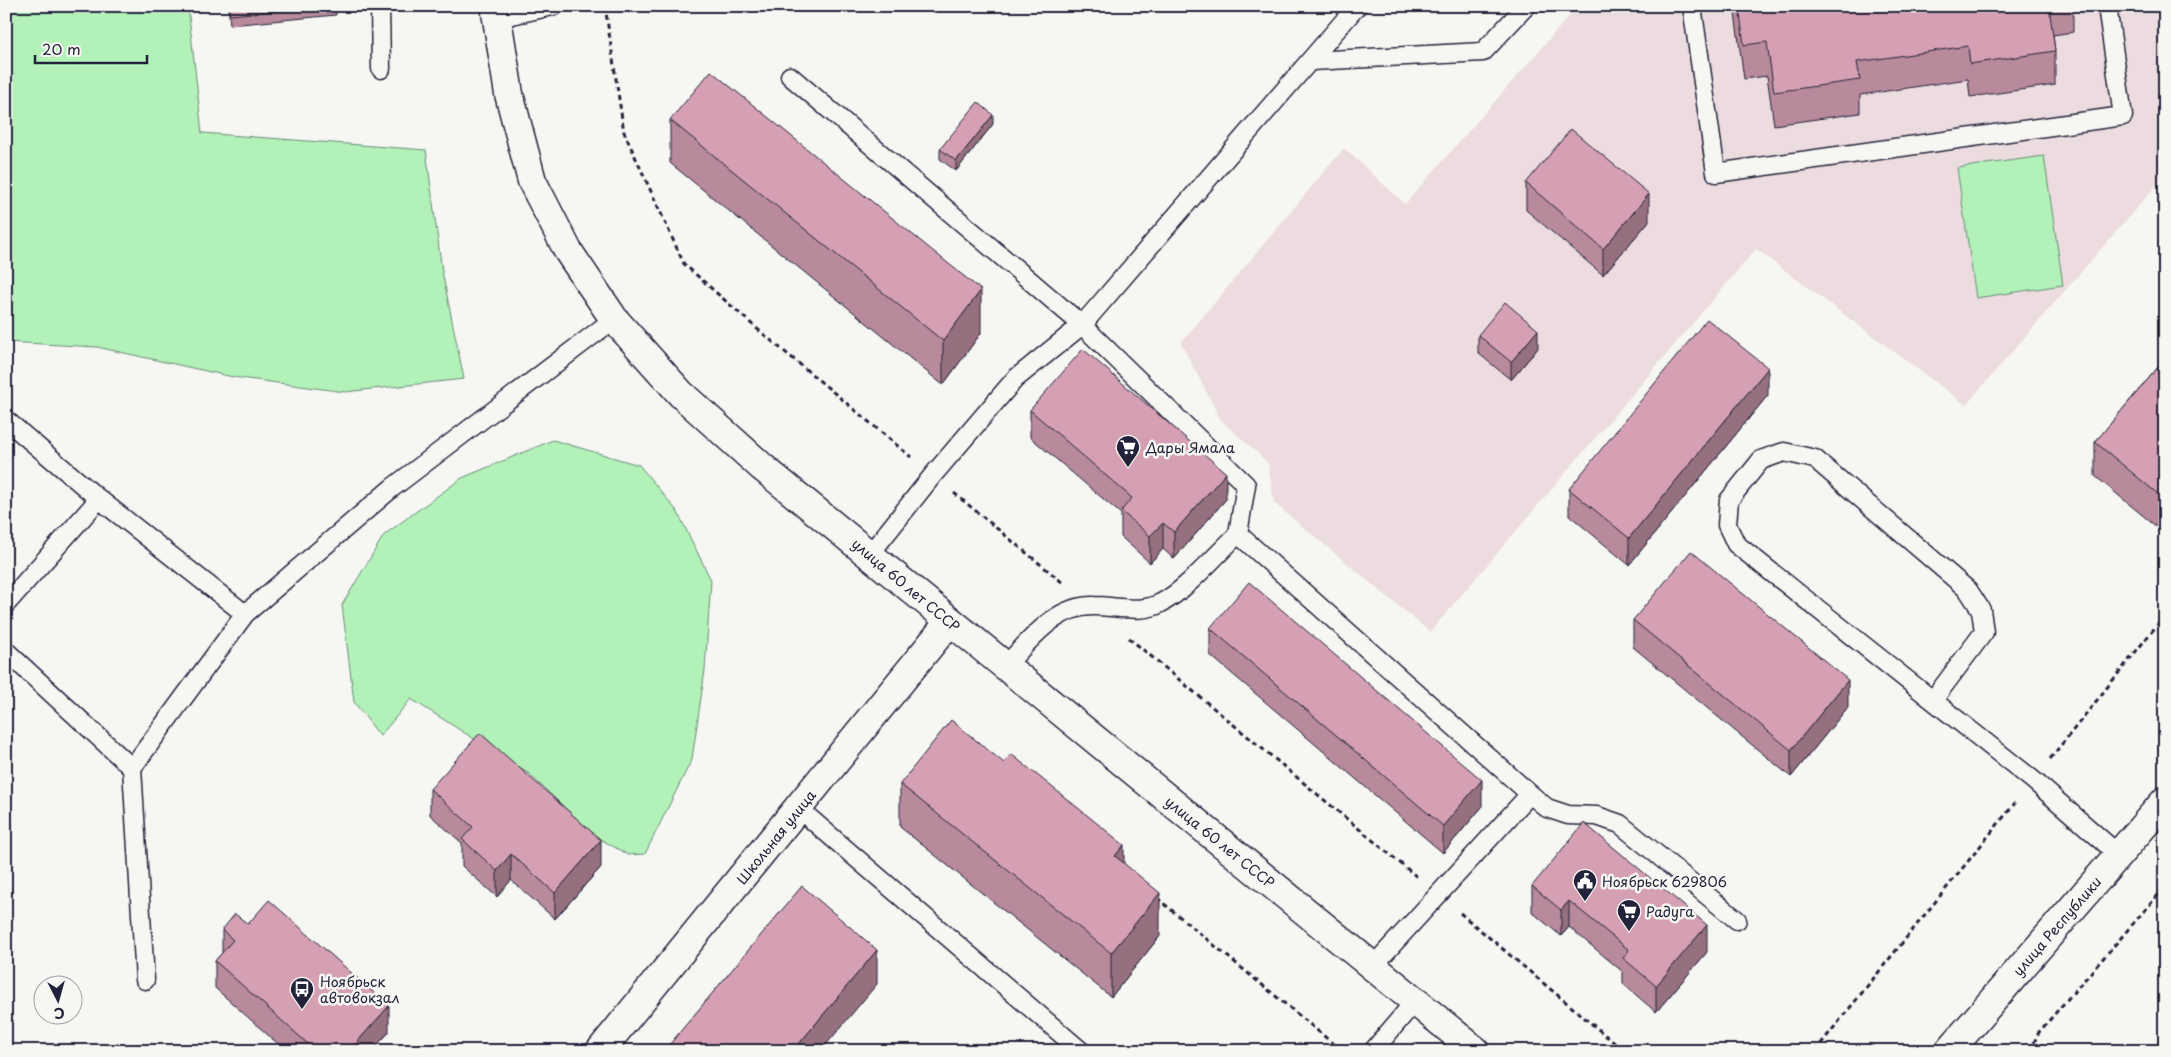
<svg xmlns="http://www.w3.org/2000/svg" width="2171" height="1057" viewBox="0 0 2171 1057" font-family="'Playpen Sans',sans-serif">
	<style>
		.built { fill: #ecdcdf }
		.green { fill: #b2f1b8; stroke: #6a8a7a }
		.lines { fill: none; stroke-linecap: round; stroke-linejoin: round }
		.service-casing { stroke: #22223b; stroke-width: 21 }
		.minor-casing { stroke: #22223b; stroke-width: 31 }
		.tertiary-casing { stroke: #22223b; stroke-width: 31 }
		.secondary-casing { stroke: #22223b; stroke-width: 31 }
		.path { stroke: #22223b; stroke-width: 3; stroke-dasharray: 5 4; stroke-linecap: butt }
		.service { stroke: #f6f6f2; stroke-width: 18 }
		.minor { stroke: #f6f6f2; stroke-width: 28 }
		.tertiary { stroke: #f6f6f2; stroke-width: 28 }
		.secondary { stroke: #f6f6f2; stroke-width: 28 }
		.wall { fill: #b88a9b; stroke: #22223b }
		.shaded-wall { fill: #96707e; stroke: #22223b }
		.building { fill: #d6a0b4; stroke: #22223b }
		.labels { text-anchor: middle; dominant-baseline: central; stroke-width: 5; stroke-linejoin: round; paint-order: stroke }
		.poi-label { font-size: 14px; fill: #22223b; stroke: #f6f6f2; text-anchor: start }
		.street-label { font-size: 14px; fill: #22223b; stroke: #f6f6f2 }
	</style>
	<rect width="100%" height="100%" fill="#f6f6f2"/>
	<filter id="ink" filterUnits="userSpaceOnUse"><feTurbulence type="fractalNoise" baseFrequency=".02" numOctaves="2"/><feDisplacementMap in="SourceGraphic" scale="10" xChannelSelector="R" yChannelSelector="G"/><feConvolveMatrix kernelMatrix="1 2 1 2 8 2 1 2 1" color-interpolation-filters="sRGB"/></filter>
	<g filter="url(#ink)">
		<path class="built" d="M1578,6H2165V175L1966,405L1756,249L1430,632L1274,503L1268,463L1221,420L1181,343L1344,148L1405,204Z"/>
		<g class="green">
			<path d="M6,6H188L202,133L426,150L442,271L464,379L345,392L233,377L97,347L6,342Z"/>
			<path d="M2044,156L2063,285L1976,298L1957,168Z"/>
			<path d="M553,440L639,465L677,511L711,580L705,670L692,759L645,854L628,855L595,836L528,773L411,699L380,736L354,702L342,605L384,535L462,478Z"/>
		</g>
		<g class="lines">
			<g class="service-casing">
				<g id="service">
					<path d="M380,6L381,69"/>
					<path d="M1692,6L1716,173L2123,116L2107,6"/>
					<path d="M497,18L553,6"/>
					<path d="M1311,61L1483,52L1526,6"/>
					<path d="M790,76L1082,325L1246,485L1238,534"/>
					<path d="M6,420L99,499L245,614"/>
					<path d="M870,554L933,475L1015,379L1082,325L1357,6"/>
					<path d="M6,604L99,499"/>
					<path d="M6,651L132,768"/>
					<path d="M1005,666C1030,641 1055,605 1094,606C1116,606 1141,614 1161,603C1185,591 1217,554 1238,534L1530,794"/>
					<path d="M1933,700L1984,632L1981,610L1968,590L1815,459L1784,452L1761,460L1729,500L1727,525L1736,544L2033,780L2119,855"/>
					<path d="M799,809L1081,1051"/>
					<path d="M1373,966L1530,794L1547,808L1568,815L1597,816L1620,824L1737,920"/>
					<path d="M145,980L132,768L245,614L392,488L614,319"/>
					<path d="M1373,1051L1415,1001"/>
				</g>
			</g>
			<g class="minor-casing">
				<path id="minor" d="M600,1051L950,621"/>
			</g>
			<g class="tertiary-casing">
				<path id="tertiary" d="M1949,1051L2165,801"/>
			</g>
			<g class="secondary-casing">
				<path id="secondary" d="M495,6L509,94L532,181L568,251L614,319L681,394L762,467L1476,1051"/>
			</g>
			<g class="path">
				<path d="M605,6L624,132L684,264L755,327L911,457"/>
				<path d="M954,493L1063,583"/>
				<path d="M1129,638L1417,877"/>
				<path d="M2050,759L2165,615"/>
				<path d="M1157,898L1336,1046L1345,1049"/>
				<path d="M1460,913L1624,1051"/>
				<path d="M1815,1051L2015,803"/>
				<path d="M2030,1051L2039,1032L2165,887"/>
			</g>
			<use href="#service" class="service"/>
			<use href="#minor" class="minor"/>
			<use href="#tertiary" class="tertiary"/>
			<use href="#secondary" class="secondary"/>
		</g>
		<g class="wall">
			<path d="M228,6H336V15L230,25Z"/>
			<path d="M1734,6H2073V32L2053,35L2055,51V85L1970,97L1968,79L1860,95V113L1774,125L1767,76L1744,79Z"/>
			<path d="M670,120L981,333L943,385L670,163Z"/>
			<path d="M993,124L956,171L940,159V149Z"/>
			<path d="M1526,183L1649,221L1603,275L1526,210Z"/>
			<path d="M1478,335L1538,348L1511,380L1478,353Z"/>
			<path d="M2165,359L2164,533L2095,476V442Z"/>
			<path d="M1768,395L1629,565L1569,515V489Z"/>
			<path d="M1030,410L1226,499L1174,559L1163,549L1150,563L1121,537V514L1030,437Z"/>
			<path d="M1633,620L1848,707L1791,777L1633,647Z"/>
			<path d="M1210,628L1482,807L1443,853L1210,655Z"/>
			<path d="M900,784L1124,864L1160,936L1111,997L900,827Z"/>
			<path d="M430,789L601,867L555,919L511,880L497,897L462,866V843L430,815Z"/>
			<path d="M1532,886L1707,952L1656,1012L1623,984V972L1569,927L1561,936L1532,912Z"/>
			<path d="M222,930L389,1032L372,1051H286L215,988V961L222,953Z"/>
		</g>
		<g class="shaded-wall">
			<path d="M993,115V124L956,171V161Z"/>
			<path d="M1649,194V221L1603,275V249Z"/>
			<path d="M981,290V333L943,385V341Z"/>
			<path d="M1538,330V348L1511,380V362Z"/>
			<path d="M1768,368V395L1629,565V538Z"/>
			<path d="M1226,473V499L1174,559V532Z"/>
			<path d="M2165,498V532L2164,533V499Z"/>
			<path d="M1163,523V549L1150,563V536Z"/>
			<path d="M1848,680V707L1791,777V750Z"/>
			<path d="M1482,780V807L1443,853V826Z"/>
			<path d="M601,840V867L555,919V893Z"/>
			<path d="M1124,845V888L1115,856Z"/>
			<path d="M511,854V880L497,897V871Z"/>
			<path d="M1160,893V936L1111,997V953Z"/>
			<path d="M1569,901V927L1561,936V910Z"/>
			<path d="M1707,925V952L1656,1012V986Z"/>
			<path d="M877,950V984L821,1051H793Z"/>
			<path d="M389,1006V1032L372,1051H349Z"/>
		</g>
		<g class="building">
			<path d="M229,6H330L230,15Z"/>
			<path d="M1739,6H2049L2055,51L1970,64L1968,46L1857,62L1860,80L1774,92L1767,42L1744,45Z"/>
			<path d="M711,71L981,290L943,341L670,120Z"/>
			<path d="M978,102L993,115L956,161L940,149Z"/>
			<path d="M1571,129L1649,194L1603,249L1526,183Z"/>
			<path d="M1505,302L1538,330L1511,362L1478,335Z"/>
			<path d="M1707,319L1768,368L1629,538L1569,489Z"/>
			<path d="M1083,349L1226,473L1174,532L1163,523L1150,536L1121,511L1132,498L1030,410Z"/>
			<path d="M2165,359V498L2164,499L2095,442Z"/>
			<path d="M1691,551L1848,680L1791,750L1633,620Z"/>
			<path d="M1249,582L1482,780L1443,826L1210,628Z"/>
			<path d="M951,720L1004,763L1011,754L1124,845L1115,856L1160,893L1111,953L900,784Z"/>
			<path d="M480,733L601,840L555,893L511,854L497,871L462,839L473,827L430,789Z"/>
			<path d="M1584,823L1707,925L1656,986L1623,958L1629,950L1569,901L1561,910L1532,886Z"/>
			<path d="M802,886L877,950L793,1051H664Z"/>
			<path d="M269,900L389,1006L349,1051H316L215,961L233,940L222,930L235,914L248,924Z"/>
			<path d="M2165,1035V1051H2150Z"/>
		</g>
	</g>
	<defs>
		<g id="supermarket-pin" transform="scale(1.25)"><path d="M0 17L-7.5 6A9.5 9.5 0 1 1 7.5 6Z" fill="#22223b" stroke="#f6f6f2"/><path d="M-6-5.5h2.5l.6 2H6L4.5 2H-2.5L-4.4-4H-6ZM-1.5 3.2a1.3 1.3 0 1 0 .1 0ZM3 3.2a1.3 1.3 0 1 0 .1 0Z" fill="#fff"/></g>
		<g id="civic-pin" transform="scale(1.25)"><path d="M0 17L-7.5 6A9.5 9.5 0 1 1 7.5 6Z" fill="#22223b" stroke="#f6f6f2"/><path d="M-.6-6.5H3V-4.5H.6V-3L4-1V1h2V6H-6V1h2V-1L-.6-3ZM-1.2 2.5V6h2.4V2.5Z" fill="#fff"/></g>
		<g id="bus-pin" transform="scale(1.25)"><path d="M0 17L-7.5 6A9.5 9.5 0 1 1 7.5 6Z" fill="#22223b" stroke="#f6f6f2"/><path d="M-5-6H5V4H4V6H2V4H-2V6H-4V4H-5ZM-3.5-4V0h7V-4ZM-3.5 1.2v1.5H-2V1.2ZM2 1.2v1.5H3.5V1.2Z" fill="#fff"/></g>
	</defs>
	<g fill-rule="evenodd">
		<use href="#supermarket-pin" x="1128" y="447"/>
		<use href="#civic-pin" x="1585" y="881"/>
		<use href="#supermarket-pin" x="1629" y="911"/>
		<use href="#bus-pin" x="302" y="989"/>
	</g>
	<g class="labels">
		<g class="poi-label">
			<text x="1146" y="447">Дары Ямала</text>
			<text x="1602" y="881">Ноябрьск 629806</text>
			<text x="1646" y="911">Радуга</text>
			<text x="320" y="981">Ноябрьск<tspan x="320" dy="16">автовокзал</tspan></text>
		</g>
		<g class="street-label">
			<text transform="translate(906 585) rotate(40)">улица 60 лет СССР</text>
			<text transform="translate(776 837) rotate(-51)">Школьная улица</text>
			<text transform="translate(1220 842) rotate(39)">улица 60 лет СССР</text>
			<text transform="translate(2057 926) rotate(-49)">улица Республики</text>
		</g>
	</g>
	<rect width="2171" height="1057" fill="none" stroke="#f6f6f2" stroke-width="25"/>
	<rect x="12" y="12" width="2146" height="1032" fill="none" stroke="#22223b" stroke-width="2" filter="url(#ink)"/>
	<g transform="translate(58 1000) rotate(174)"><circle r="24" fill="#f6f6f2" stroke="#a1a1a9"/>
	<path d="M0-4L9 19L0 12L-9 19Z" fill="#22223b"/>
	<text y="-8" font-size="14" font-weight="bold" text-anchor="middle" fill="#22223b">С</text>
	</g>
	<path d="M35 55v8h112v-8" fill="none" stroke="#22223b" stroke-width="2.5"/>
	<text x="42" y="55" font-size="15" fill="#22223b" stroke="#f6f6f2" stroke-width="4" paint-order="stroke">20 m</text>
</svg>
